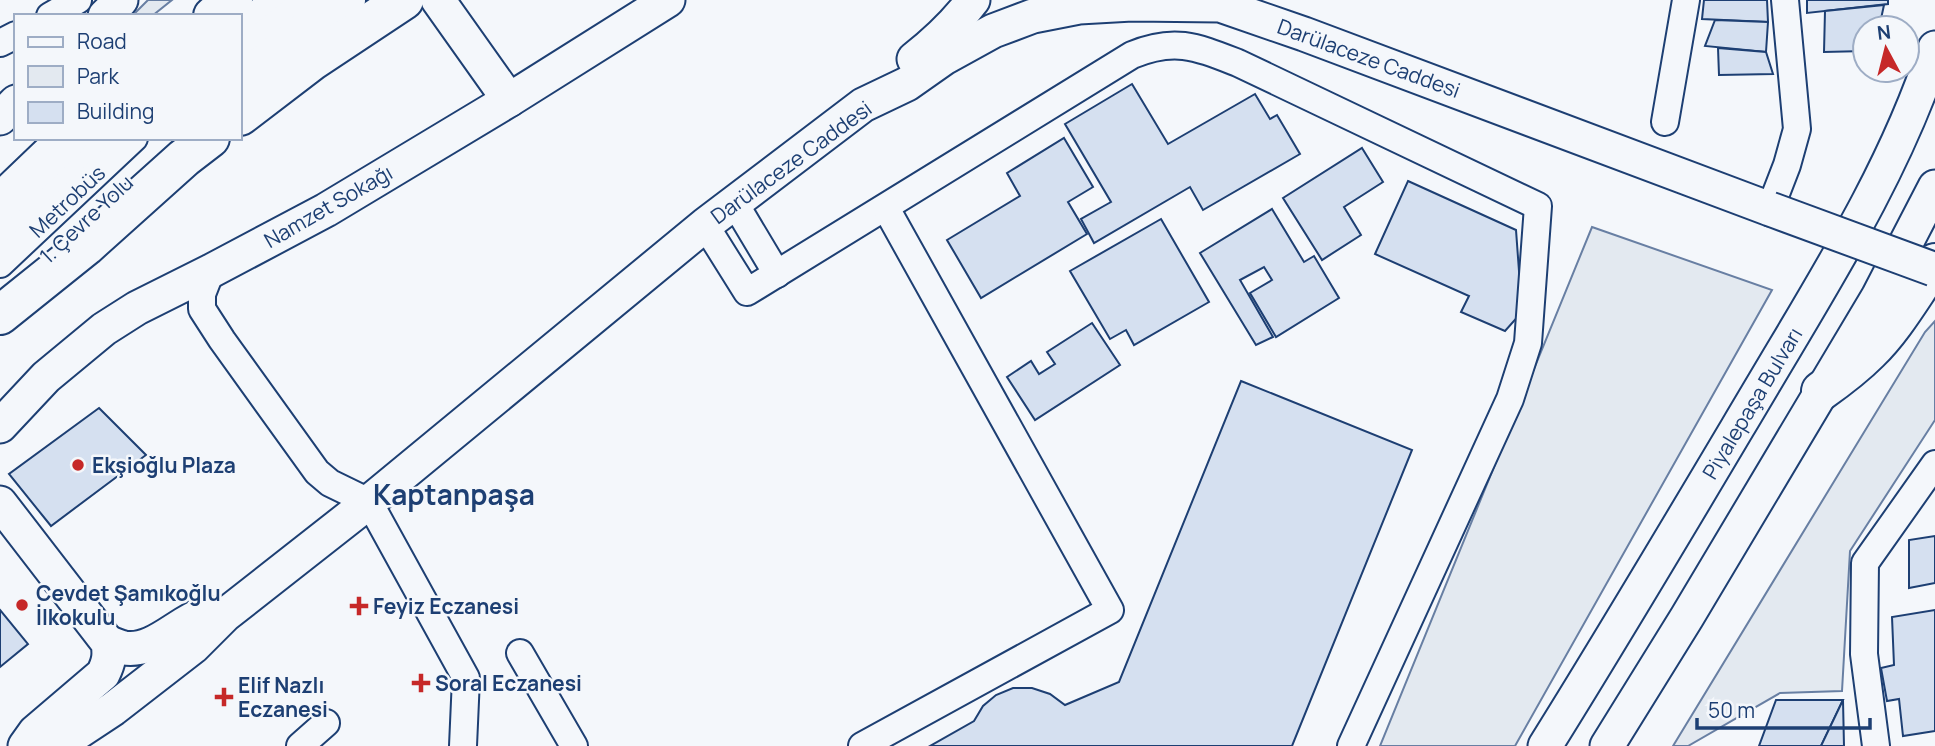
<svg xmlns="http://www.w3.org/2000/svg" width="1935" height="746" viewBox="0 0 1935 746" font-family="Manrope,sans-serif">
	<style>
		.green { fill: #e3e9f0; stroke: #687fa3; stroke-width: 2 }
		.building { fill: #d5e0f0; stroke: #1d3f73; stroke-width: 2 }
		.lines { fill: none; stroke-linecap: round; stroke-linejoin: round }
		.minor-casing { stroke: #1d3f73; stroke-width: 30 }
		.major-casing { stroke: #1d3f73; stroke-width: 37 }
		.highway-casing { stroke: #1d3f73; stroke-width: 42 }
		.minor { stroke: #f4f7fb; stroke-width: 26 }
		.major { stroke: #f4f7fb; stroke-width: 33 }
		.highway { stroke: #f4f7fb; stroke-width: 38 }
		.major-bridge-casing { stroke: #1d3f73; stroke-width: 37; stroke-linecap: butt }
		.major-bridge { stroke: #f4f7fb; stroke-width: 33 }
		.poi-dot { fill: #c62828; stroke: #f4f7fb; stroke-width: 2.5 }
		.labels { text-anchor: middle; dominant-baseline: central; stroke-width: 5; stroke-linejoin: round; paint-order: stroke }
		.street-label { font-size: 21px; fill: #1d3f73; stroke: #f4f7fb }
		.poi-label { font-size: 21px; font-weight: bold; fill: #1d3f73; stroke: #f4f7fb; text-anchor: start }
		.district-label { font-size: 28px; font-weight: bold; fill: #1d3f73; stroke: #f4f7fb }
	</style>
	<rect width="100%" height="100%" fill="#f4f7fb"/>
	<g class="green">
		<path d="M148,0H172L152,16H132Z"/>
		<path d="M1592,227L1772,290L1515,746H1380Z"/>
		<path d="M1935,321V420L1850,551L1842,691L1780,693L1688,746H1673L1925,332Z"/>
	</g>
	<g class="building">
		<path d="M1704,0H1767L1768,22L1702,19Z"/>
		<path d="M1807,0H1888V4L1807,13Z"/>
		<path d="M1884,5L1879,28H1865V51L1824,52L1825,11Z"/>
		<path d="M1715,20L1768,22L1766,52L1705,46Z"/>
		<path d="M1718,48L1766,52L1773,74L1719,75Z"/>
		<path d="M1132,84L1168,144L1255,94L1270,119L1277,115L1300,154L1203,210L1190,187L1094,243L1081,219L1111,202L1065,124Z"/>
		<path d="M1064,138L1093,187L1068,202L1087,234L981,298L947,240L1020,196L1007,173Z"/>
		<path d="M1362,148L1383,182L1344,207L1361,235L1322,260L1283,198Z"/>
		<path d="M1408,181L1516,230L1522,312L1505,331L1461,312L1469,296L1375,254Z"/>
		<path d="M1272,209L1304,262L1314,256L1339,298L1276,337L1250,293L1272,280L1264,267L1240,280L1273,337L1256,345L1200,253Z"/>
		<path d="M1161,219L1209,302L1134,345L1126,330L1110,339L1070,271Z"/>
		<path d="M1092,323L1120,365L1035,420L1007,377L1031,361L1039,374L1055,364L1047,352Z"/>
		<path d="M1241,381L1412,450L1292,746H930L974,721L983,706L996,695L1013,688H1032L1050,694L1065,705L1119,682Z"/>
		<path d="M99,408L146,455L51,526L9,474Z"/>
		<path d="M1935,536V583L1909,588V540Z"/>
		<path d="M0,610L28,644L0,667Z"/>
		<path d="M1935,610V731L1903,736L1899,699L1887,701L1881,668L1894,665L1892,617Z"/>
		<path d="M1776,700H1843L1821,746H1759Z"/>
		<path d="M1843,700L1844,746H1821Z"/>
	</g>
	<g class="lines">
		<g class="minor-casing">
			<g id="minor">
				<path d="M50,16L78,0"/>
				<path d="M240,27L274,0"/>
				<path d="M0,43L16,35"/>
				<path d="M240,53L306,0"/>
				<path d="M1665,122L1686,0"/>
				<path d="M734,202L777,274"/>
				<path d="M1770,209L1787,165L1797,129L1785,0"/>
				<path d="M705,225L747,292L1132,55C1175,37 1197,47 1238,63L1538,206L1528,343L1510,399L1351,746"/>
				<path d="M0,237L72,168L108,138"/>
				<path d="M0,264L134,138"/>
				<path d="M211,271L202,294V309L222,340L317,472L330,483L369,502L466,678L463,746"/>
				<path d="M520,653L574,746"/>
				<path d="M300,746L326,723"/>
				<path d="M862,746L1110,610L886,208"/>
				<path d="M1876,746L1864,654L1865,563L1935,464"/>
			</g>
		</g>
		<g class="major-casing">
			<g id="major">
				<path d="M438,0L509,100"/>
				<path d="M105,16L121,0"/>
				<path d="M914,59C937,41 956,23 973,0"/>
				<path d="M0,118L16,102"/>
				<path d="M0,426L46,377L104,329L137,308L211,271L326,210L509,100L668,0"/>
				<path d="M0,503L108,643C110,655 109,662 103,674L35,732L25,746"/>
				<path d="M108,643C113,644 119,647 124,648C153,653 178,623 202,615C207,613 213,614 219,615"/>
				<path d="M57,746L113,709L193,647L225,615L369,502L705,225L863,105L907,84L944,58L993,31L1033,16L1079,7L1132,4L1220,5L1304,34L1770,209"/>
				<path d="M1545,746C1620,626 1692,504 1764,383C1828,275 1896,168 1935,48"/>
				<path d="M1607,746L1687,617L1878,297L1935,187"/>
			</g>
		</g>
		<g class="highway-casing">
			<g id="highway">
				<path d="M213,16L233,0"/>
				<path d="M240,83L346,0"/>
				<path d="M240,116L312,61L404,0"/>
				<path d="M0,203L68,138"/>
				<path d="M0,315L86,246L184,158L210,138"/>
				<path d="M1821,391C1838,379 1854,367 1869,352C1895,327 1914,292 1935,263"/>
			</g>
		</g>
		<use href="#minor" class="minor"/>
		<use href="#major" class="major"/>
		<use href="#highway" class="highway"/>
		<g class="major-bridge-casing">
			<path id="major-bridge" d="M1770,209L1933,269"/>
		</g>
		<use href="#major-bridge" class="major-bridge"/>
	</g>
	<g class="poi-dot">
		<circle cx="78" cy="465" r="7"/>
		<circle cx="22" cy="605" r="7"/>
		<path d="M355.5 595.5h7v7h7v7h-7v7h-7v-7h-7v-7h7z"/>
		<path d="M417.5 672.5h7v7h7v7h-7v7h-7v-7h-7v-7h7z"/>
		<path d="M220.5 686.5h7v7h7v7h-7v7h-7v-7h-7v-7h7z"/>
	</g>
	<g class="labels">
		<g class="street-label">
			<text transform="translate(1369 58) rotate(20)">Darülaceze Caddesi</text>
			<text transform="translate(791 162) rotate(-36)">Darülaceze Caddesi</text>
			<text transform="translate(67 201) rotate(-43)">Metrobüs</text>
			<text transform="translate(328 206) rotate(-30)">Namzet Sokağı</text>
			<text transform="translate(86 219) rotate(-43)">1. Çevre Yolu</text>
			<text transform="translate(1752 403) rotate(-59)">Piyalepaşa Bulvarı</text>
		</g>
		<g class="poi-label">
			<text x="92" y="465">Ekşioğlu Plaza</text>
			<text x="36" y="593">Cevdet Şamıkoğlu<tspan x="36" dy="24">İlkokulu</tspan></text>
			<text x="373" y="606">Feyiz Eczanesi</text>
			<text x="435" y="683">Soral Eczanesi</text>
			<text x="238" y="685">Elif Nazlı<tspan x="238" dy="24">Eczanesi</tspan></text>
		</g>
		<g class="district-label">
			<text x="454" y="494">Kaptanpaşa</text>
		</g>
	</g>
	<rect x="14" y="14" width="228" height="126" fill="#f4f7fb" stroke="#9eadc5" stroke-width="2"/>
	<rect x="28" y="37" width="35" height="10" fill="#f4f7fb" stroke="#9eadc5" stroke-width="2"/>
	<text x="77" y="49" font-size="21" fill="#1d3f73">Road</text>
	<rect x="28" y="66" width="35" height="21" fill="#e3e9f0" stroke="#9eadc5" stroke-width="2"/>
	<text x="77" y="84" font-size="21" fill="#1d3f73">Park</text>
	<rect x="28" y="102" width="35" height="21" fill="#d5e0f0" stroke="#9eadc5" stroke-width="2"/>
	<text x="77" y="119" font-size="21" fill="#1d3f73">Building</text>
	<g transform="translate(1886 49) rotate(353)"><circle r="33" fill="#f4f7fb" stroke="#9eadc5" stroke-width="2"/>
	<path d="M0-5L12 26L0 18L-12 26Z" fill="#c62828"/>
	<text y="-10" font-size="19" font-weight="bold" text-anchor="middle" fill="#1d3f73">N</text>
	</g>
	<path d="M1697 718v10h173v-10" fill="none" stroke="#1d3f73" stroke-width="3.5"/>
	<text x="1708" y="718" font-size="21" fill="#1d3f73" stroke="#f4f7fb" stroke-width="5" paint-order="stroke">50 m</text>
</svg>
